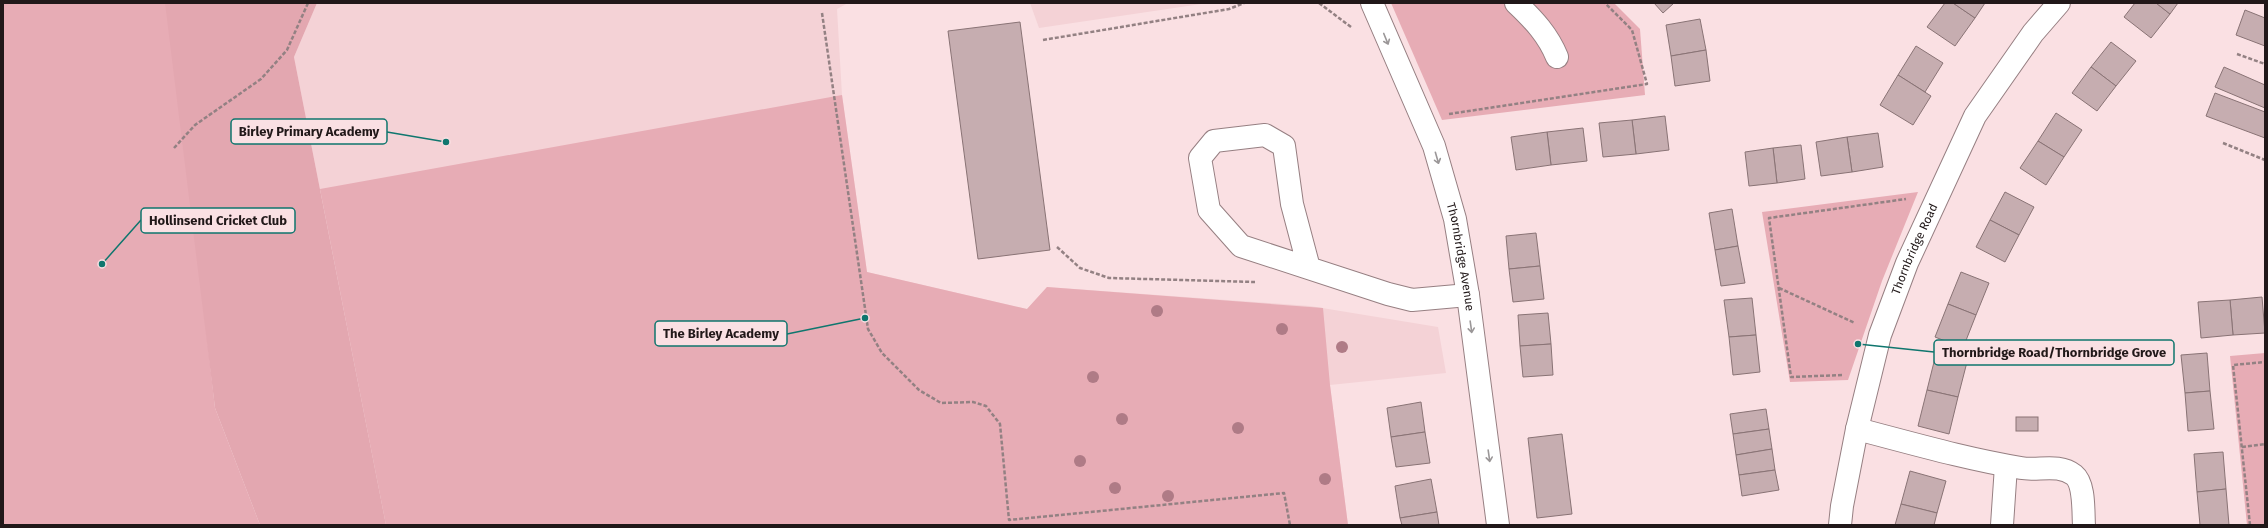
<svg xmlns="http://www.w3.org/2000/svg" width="2268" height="528" viewBox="0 0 2268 528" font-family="'Fira Sans',sans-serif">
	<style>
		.built { fill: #f4d2d6 }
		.green { fill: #e7acb5 }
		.forest { fill: #e3a7b0 }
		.building { fill: #c6adb0; stroke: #897375 }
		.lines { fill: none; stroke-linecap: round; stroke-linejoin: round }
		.minor-casing { stroke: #967f82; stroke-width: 24 }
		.path { stroke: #938183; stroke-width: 2.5; stroke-dasharray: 4 2; stroke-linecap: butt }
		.minor { stroke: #fff; stroke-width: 22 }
		.tree { fill: #af7b86 }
		.oneway { stroke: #9b9798 }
		.labels { text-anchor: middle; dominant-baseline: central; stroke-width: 4; stroke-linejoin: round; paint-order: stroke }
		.street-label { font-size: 12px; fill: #211819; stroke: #fae0e3 }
		.leader { fill: none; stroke: #0f766e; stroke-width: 1.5 }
		.callout-dot { fill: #0f766e; stroke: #fae0e3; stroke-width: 1.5 }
		.callout { fill: #fae0e3; stroke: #0f766e; stroke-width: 1.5 }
		.callout-label { font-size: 13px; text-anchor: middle; font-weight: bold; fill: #211819 }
	</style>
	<rect width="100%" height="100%" fill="#fae0e3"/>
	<g class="built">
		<path d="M317,3H848L837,9L842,95L867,272L1027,309L1047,287L1310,306L1438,327L1446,373L1330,385L1348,525H386L294,57Z"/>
		<path d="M1030,3H1208L1039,28Z"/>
	</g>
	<g class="green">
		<path d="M3,3H169L215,408L260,525H3Z"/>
		<path d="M1391,3H1614L1640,29L1645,95L1442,120Z"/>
		<path d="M842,95L867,272L1027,309L1047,287L1323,308L1330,385L1348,525H386L320,189Z"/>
		<path d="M1918,192L1882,281L1848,380L1790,382L1762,212Z"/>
		<path d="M2265,353V525H2247L2230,356Z"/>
	</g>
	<path class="forest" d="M165,3H317L294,57L386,525H260L215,408Z"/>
	<g class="building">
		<path d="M1654,3H1674L1663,13Z"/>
		<path d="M1945,3H1953L1975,18L1955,46L1927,27Z"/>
		<path d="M1953,3H1985L1975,18Z"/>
		<path d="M2135,3H2156L2170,14L2151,38L2124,17Z"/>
		<path d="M2156,3H2178L2170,14Z"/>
		<path d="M2245,10L2265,18V46L2236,35Z"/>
		<path d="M1700,19L1706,50L1671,56L1666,25Z"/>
		<path d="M1020,22L1050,250L978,259L948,31Z"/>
		<path d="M2111,42L2136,61L2116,86L2091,67Z"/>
		<path d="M1916,46L1943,63L1925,92L1898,75Z"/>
		<path d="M1706,50L1710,81L1675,86L1671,56Z"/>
		<path d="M2091,67L2116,86L2097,111L2072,93Z"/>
		<path d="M2224,67L2265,85V108L2215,87Z"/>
		<path d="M1898,75L1931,96L1913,125L1880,105Z"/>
		<path d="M2215,93L2265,112V138L2206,116Z"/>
		<path d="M2056,113L2082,130L2064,157L2038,141Z"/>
		<path d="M1665,116L1669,150L1636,154L1632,120Z"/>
		<path d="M1632,120L1636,154L1603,157L1599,123Z"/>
		<path d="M1583,128L1587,161L1551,165L1547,132Z"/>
		<path d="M1547,132L1551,165L1516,170L1511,137Z"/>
		<path d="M1878,133L1883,167L1852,172L1847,137Z"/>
		<path d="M1847,137L1852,172L1821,176L1816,142Z"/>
		<path d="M2038,141L2064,157L2046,185L2020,168Z"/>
		<path d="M1801,145L1805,179L1777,183L1773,148Z"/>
		<path d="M1773,148L1777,183L1749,186L1745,152Z"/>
		<path d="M2005,192L2034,207L2019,235L1990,220Z"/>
		<path d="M1732,209L1738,246L1715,250L1709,213Z"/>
		<path d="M1990,220L2019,235L2005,262L1976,247Z"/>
		<path d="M1536,233L1540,266L1509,269L1506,236Z"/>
		<path d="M1738,246L1745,283L1721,286L1715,250Z"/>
		<path d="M1540,266L1544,299L1513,302L1509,269Z"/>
		<path d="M1961,272L1989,283L1976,315L1948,304Z"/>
		<path d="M2262,297L2265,333L2233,335L2230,300Z"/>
		<path d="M1752,298L1756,335L1729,337L1724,300Z"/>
		<path d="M2230,300L2233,335L2201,338L2198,302Z"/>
		<path d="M1948,304L1976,315L1963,348L1935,337Z"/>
		<path d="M1548,313L1551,344L1520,346L1518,315Z"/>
		<path d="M1756,335L1760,372L1733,375L1729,337Z"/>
		<path d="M1551,344L1553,375L1523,377L1520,346Z"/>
		<path d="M2207,353L2210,391L2185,393L2181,355Z"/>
		<path d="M1936,354L1967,362L1958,397L1927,390Z"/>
		<path d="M1927,390L1958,397L1949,434L1918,426Z"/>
		<path d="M2210,391L2214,429L2188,431L2185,393Z"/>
		<path d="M1421,402L1425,432L1391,437L1387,408Z"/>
		<path d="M1766,409L1769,429L1733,434L1730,414Z"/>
		<rect x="2016" y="417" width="22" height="14"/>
		<path d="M1769,429L1772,449L1736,455L1733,434Z"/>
		<path d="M1425,432L1430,463L1396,467L1391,437Z"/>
		<path d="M1562,434L1572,514L1537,518L1528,438Z"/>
		<path d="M1772,449L1775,470L1739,475L1736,455Z"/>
		<path d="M2223,452L2226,489L2197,492L2194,454Z"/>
		<path d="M1775,470L1779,490L1742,496L1739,475Z"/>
		<path d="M1910,471L1946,481L1937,513L1901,504Z"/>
		<path d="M1431,479L1437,512L1400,518L1395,486Z"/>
		<path d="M2226,489L2229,525H2200L2197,492Z"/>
		<path d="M1901,504L1937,513L1934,525H1895Z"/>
		<path d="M1437,512L1439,525H1402L1400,518Z"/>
	</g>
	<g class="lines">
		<g class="minor-casing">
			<g id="minor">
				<path id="s1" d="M1372,3L1434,146L1455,219L1468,295L1498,525"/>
				<path d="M1516,3C1534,20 1548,35 1557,57"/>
				<path d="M1309,268L1292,204L1284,146L1265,135L1214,141L1200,158L1209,210L1241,246L1388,294L1412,300L1468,295"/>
				<path d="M1857,429C1911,443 1966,459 2021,468C2038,471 2059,463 2074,475C2085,484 2083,512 2084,525"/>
				<path id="s2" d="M1840,525L1842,506L1857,429L1880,335L1907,263L1975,116L2033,33L2059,3"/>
				<path d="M2002,525L2006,466"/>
			</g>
		</g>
		<g class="path">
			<path d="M1319,3L1351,27"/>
			<path d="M822,13L868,329L882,353L919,390L941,403L973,402L986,406L1000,424L1009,520L1284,493L1290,525"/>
			<path d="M1043,40L1229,9L1244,3"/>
			<path d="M2237,54L2265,64"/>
			<path d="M1449,114L1647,84L1632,30L1605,3"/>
			<path d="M2223,143L2265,160"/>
			<path d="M174,148L195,125L261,79L287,50L308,3"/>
			<path d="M1057,247L1080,268L1109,278L1255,282"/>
			<path d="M1779,288L1855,323"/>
			<path d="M1842,375L1791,377L1769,218L1906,199"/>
			<path d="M2242,447L2265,444"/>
			<path d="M2250,525L2233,365L2265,362"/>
		</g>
		<use href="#minor" class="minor"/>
	</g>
	<g class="tree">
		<circle cx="1157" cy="311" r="6"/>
		<circle cx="1282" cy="329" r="6"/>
		<circle cx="1342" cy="347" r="6"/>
		<circle cx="1093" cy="377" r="6"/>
		<circle cx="1122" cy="419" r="6"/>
		<circle cx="1238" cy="428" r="6"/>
		<circle cx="1080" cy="461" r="6"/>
		<circle cx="1325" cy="479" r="6"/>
		<circle cx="1115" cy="488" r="6"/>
		<circle cx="1168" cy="496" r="6"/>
	</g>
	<defs><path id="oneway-shaft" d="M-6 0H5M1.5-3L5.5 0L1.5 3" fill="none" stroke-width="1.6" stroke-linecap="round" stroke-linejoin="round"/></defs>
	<g class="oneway">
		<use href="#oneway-shaft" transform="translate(1386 39) rotate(68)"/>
		<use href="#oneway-shaft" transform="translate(1437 158) rotate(74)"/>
		<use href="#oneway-shaft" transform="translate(1471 327) rotate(82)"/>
		<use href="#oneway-shaft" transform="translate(1489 456) rotate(82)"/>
	</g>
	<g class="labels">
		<g class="street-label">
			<text stroke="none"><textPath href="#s2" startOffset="287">Thornbridge Road</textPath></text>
			<text stroke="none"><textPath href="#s1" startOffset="270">Thornbridge Avenue</textPath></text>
		</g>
	</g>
	<path class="leader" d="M446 142L387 132M102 264L141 220M865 318L787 334M1858 344L1934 352"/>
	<g class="callout-dot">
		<circle cx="446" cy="142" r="4"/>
		<circle cx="102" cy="264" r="4"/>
		<circle cx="865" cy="318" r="4"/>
		<circle cx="1858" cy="344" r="4"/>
	</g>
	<g class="callout">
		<rect x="231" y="119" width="156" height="25" rx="4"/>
		<rect x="141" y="208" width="154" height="25" rx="4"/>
		<rect x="655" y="321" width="132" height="25" rx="4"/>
		<rect x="1934" y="340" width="240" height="25" rx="4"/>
	</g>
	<g class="callout-label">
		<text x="309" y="136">Birley Primary Academy</text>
		<text x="218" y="225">Hollinsend Cricket Club</text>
		<text x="721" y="338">The Birley Academy</text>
		<text x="2054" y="357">Thornbridge Road/Thornbridge Grove</text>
	</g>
	<rect width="2268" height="528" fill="none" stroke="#211819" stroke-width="8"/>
</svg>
